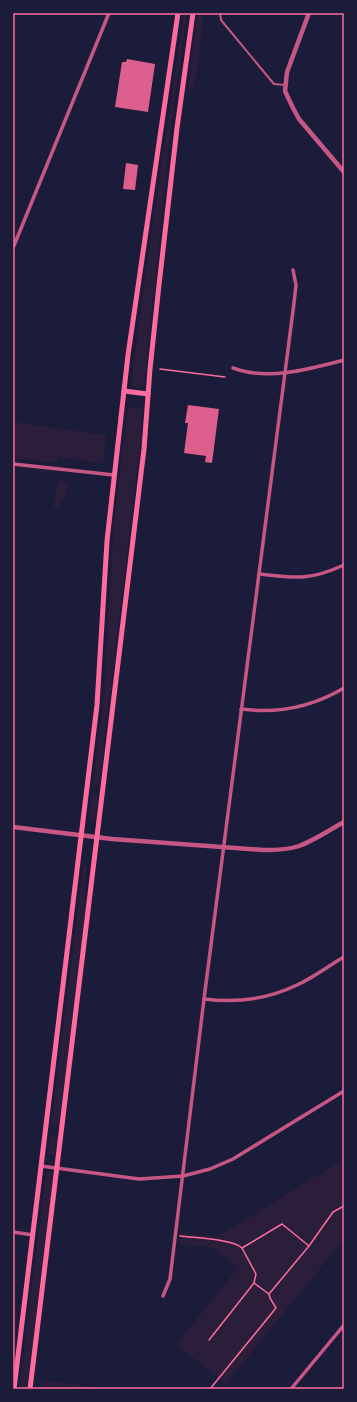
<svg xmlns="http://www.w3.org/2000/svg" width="357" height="1402" viewBox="0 0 357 1402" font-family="'Open Sans',sans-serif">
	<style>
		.green { fill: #2a1e3b }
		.building { fill: #dd5f8e }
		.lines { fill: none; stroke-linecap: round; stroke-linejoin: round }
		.path { stroke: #ff6b9d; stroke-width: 1.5 }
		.service { stroke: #c65784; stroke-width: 2 }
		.minor { stroke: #c65784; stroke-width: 3.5 }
		.tertiary { stroke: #c65784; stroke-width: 4.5 }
		.secondary { stroke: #ff6b9d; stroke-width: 5 }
		.neatline { fill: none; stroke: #ff6b9d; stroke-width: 1.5 }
	</style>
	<rect width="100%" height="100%" fill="#1b1b3a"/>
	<g class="green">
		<path d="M184,13H187L170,134L144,386L141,388L131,386L142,299Z"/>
		<path d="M198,13H203V25L194,90L188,89Z"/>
		<path d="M128,407L142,409L141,438L99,785L98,786L93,784L104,695L114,522Z"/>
		<path d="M13,422L106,435L103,463L57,457V463L13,458Z"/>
		<path d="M58,481L68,483L65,499H61L59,508H53Z"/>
		<path d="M92,796H98L95,821L89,820Z"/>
		<path d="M85,866L87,867L85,886V912L59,1125L57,1127L52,1126L51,1124L83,867Z"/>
		<path d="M50,1135L58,1136L55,1156L48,1155Z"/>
		<path d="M344,1159V1239L226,1384L176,1344L238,1268L214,1248L180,1244L182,1233L217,1237Z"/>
		<path d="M47,1172H51L53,1175L27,1389H19L46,1173Z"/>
		<path d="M40,1380L102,1388V1389H39Z"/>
	</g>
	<g class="building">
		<path d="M127,59L155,64L148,112L115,107L122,62H126Z"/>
		<path d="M126,163L138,165L135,190L123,189Z"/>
		<path d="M188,405L219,409L212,463L205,462L206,456L184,453L188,423H185Z"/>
	</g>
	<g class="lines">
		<g class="path">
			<path d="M160,369L225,377"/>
			<path d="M180,1236C194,1238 234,1239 242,1248L256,1274L254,1283L269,1294L270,1298L276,1308L210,1389"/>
			<path d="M242,1248L282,1224L309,1246"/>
			<path d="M269,1294L309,1246L333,1212L344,1206"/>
			<path d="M209,1340L254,1283"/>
		</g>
		<path class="service" d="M220,13L221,20L274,84L285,85"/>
		<g class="minor">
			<path d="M13,248L109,13"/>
			<path d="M233,368C267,381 310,369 344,360"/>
			<path d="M13,464L114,475"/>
			<path d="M259,574C295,578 309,581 344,565"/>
			<path d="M241,709C278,714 312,707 344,688"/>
			<path d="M204,999C235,1003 268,999 297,985C313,978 328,966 344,957"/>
			<path d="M41,1166L139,1179L183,1176L210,1169L233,1159L344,1091"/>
			<path d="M13,1232L33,1235"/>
			<path d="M163,1296L170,1279L204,999L294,303L296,285L293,270"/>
			<path d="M291,1389L344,1325"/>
		</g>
		<g class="tertiary">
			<path d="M309,13L287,72L285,91L293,108L299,119L344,172"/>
			<path d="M13,827L112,839L264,850C275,850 288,850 299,846C315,840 329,830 344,822"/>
		</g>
		<g class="secondary">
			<path d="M124,391L148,394"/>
			<path d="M14,1389L97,705L107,541L128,355L178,13"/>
			<path d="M30,1389L144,449L150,369L159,285L177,128L193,13"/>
		</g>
	</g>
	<rect width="357" height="1402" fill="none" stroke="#1b1b3a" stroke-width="28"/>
	<rect x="14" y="14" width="329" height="1374" class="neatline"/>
</svg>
